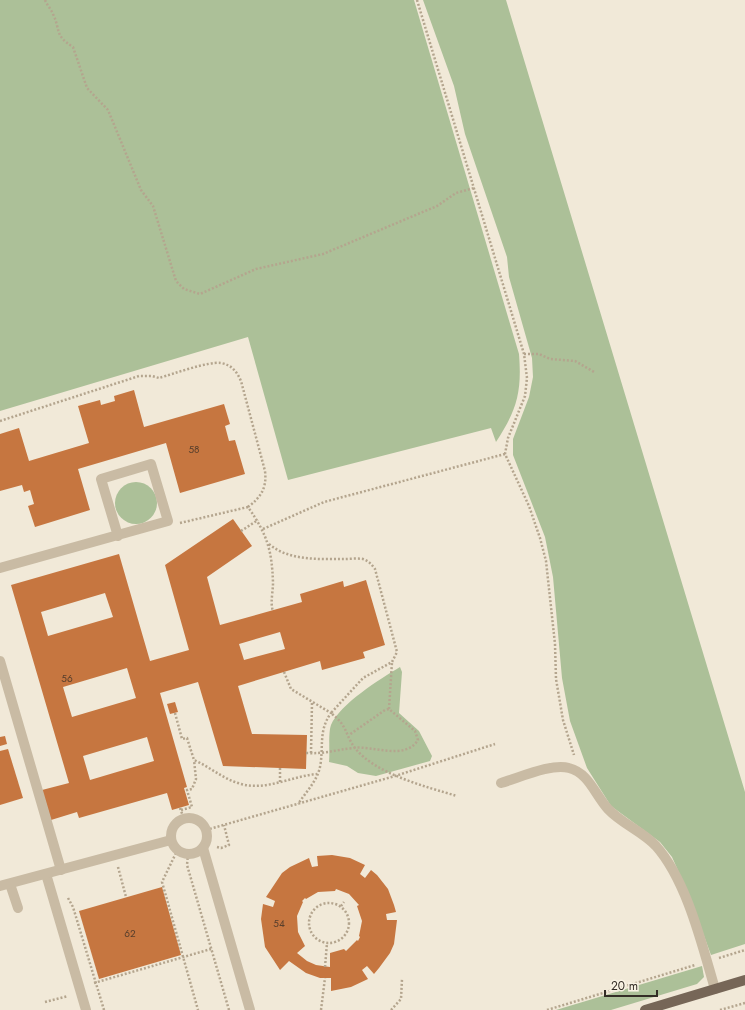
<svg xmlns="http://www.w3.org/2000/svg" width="745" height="1010" viewBox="0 0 745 1010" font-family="Jost,sans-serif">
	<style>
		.green { fill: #acc098 }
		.building { fill: #c67640; fill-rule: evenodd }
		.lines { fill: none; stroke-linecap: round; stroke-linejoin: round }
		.path { stroke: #b4a58e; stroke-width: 2.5; stroke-dasharray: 2 2; stroke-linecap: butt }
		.minor { stroke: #c9bba4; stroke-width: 10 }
		.major { stroke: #766657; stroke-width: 10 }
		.labels { text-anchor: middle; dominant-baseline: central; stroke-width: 3.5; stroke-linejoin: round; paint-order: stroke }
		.number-label { font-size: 10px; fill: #583f2c }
	</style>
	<rect width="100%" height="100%" fill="#f1e9d8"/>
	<g class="green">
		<path d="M0,0H414L519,354C522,392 517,410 496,442L491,428L288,480L248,337L0,411Z"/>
		<path d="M423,0H506L745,792V944L711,955L689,895L672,857L660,842L611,806L587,768L570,721L562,678L553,577L545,537L513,455V439L529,397L533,377L532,358L509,277L507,257L465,134L454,86Z"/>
		<circle cx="136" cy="503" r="21"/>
		<path d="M400,667L402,672L399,713L419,731L432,756L430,761L376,776L358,773L347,766L329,762C330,753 328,733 331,725C340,704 380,679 400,667Z"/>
		<path d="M702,966L704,977L697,984L611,1010H556Z"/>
	</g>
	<g class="building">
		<path d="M134,390L144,427L224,404L230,424L225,426L229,441L235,440L245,474L180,493L166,443L78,469L90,510L35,527L28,506L34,504L30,490L24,492L22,485L0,491V434L19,428L29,461L89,443L78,406L100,400L101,405L115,401L114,396Z"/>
		<path d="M233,519L252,546L207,577L220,625L302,602L300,594L343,581L344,587L366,580L385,645L363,652L365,658L322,670L320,661L238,686L252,734L307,735L306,769L223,766L198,682L160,693L187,787L184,788L189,805L172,810L167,793L79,818L77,812L51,820L42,790L69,783L11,585L119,554L150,661L189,650L165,565ZM105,593L113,617L48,636L41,612ZM280,632L285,649L244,660L239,644ZM127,668L136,698L72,717L63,687ZM147,737L154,761L90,780L83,756Z"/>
		<path d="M175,702L178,712L170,714L167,704Z"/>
		<path d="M5,736L7,744L0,746V737Z"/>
		<path d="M8,749L23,798L0,805V751Z"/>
		<path d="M332,855L350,858L365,865L360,874L365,878L371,870L377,875L388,889L394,905L396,912L386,914L387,920H397L394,944L390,953L379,968L374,974L367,966L362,970L368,979L351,987L331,991V978H320L306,973L289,961L280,970L265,947L261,919L263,904L273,907L275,901L266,897L282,873L290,867L309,858L312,867L318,866L317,856ZM336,889L349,894L359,905L357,906L362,921L359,936L360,937L358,941L357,940L346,951L344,949L330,953V967L316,965L307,961L297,953L305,946L298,932L297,916L303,902L302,901L305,898L306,899L318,892L335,891Z"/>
		<path d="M162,887L181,955L99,979L79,911Z"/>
	</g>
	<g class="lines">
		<g class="path">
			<path d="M45,0C47,5 51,9 53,14C61,31 54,35 73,47L87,88L108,110L141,190L153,206L176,281L184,289L200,294L256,269L323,254L437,206L456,193L474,188"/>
			<path d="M417,0L524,354L527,378L525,396L508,438L505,454L529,506L540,538L546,561L555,644L556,679L563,720L574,755"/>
			<path d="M524,354H539L550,359L575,361L594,372"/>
			<path d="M0,421L139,376H152L159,378C173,374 209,361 221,363C232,365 237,372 241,381L265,471C267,488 261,497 248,507"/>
			<path d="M180,523L248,507C267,534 272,550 273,583C273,592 270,603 273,611"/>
			<path d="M263,529L324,502L505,454"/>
			<path d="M241,531L258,520"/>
			<path d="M269,544C289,561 319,559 344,559C350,559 357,558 363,559C369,561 372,565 375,569L397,652L392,662L363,678L331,713C348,726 345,735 355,748C375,774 427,787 457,796"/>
			<path d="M284,672L291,689L331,713C318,731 324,747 320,767C317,781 306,792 298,804"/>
			<path d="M389,709L392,662"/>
			<path d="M175,713L182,739L187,738L194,760C210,767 223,779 241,784C267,791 292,776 317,774"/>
			<path d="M306,753C325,754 335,750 353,748C372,745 405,761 418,740L415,731L389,709L385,710L349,735"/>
			<path d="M311,753L312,703"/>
			<path d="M280,768V783"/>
			<path d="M180,808L184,819"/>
			<path d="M181,810L192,807L187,790L192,789L196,779L194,760"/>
			<path d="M206,830L395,776L495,744"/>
			<path d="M217,847L221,848L229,845L224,825"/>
			<path d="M176,853L162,882L198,1010"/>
			<path d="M188,854L187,865L229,1010"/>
			<path d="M118,867L126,897"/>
			<path d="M68,898L73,907L104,1010"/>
			<circle cx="329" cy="923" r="20"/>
			<path d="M341,906L344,902"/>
			<path d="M719,958L745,950"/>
			<path d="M325,967L327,943"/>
			<path d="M94,983L211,949"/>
			<path d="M45,1002L68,996"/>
			<path d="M321,1010L325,978"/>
			<path d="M391,1010L401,999L402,979"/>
			<path d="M547,1010L695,965"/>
			<path d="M720,1010L745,1003"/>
		</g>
		<g class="minor">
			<path d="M0,568L168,521L151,464L101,479L118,536"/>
			<path d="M0,661L61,870"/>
			<path d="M501,783C519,778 551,763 569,768C589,773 595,795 608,809C622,824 642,831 656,846C687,881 702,945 715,989"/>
			<circle cx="189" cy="836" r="18"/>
			<path d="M203,848L250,1010"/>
			<path d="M46,874L86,1010"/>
			<path d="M10,884L18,908"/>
			<path d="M0,886L171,840"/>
		</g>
		<path class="major" d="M645,1010L745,980"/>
	</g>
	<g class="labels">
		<g class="number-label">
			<text x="194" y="449">58</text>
			<text x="67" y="678">56</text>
			<text x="279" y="923">54</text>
			<text x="130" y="933">62</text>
		</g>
	</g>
	<path d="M605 990v6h52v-6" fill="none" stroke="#342d26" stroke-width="2"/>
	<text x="611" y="990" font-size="12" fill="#342d26" stroke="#f9f3e4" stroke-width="3" paint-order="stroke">20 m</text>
</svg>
